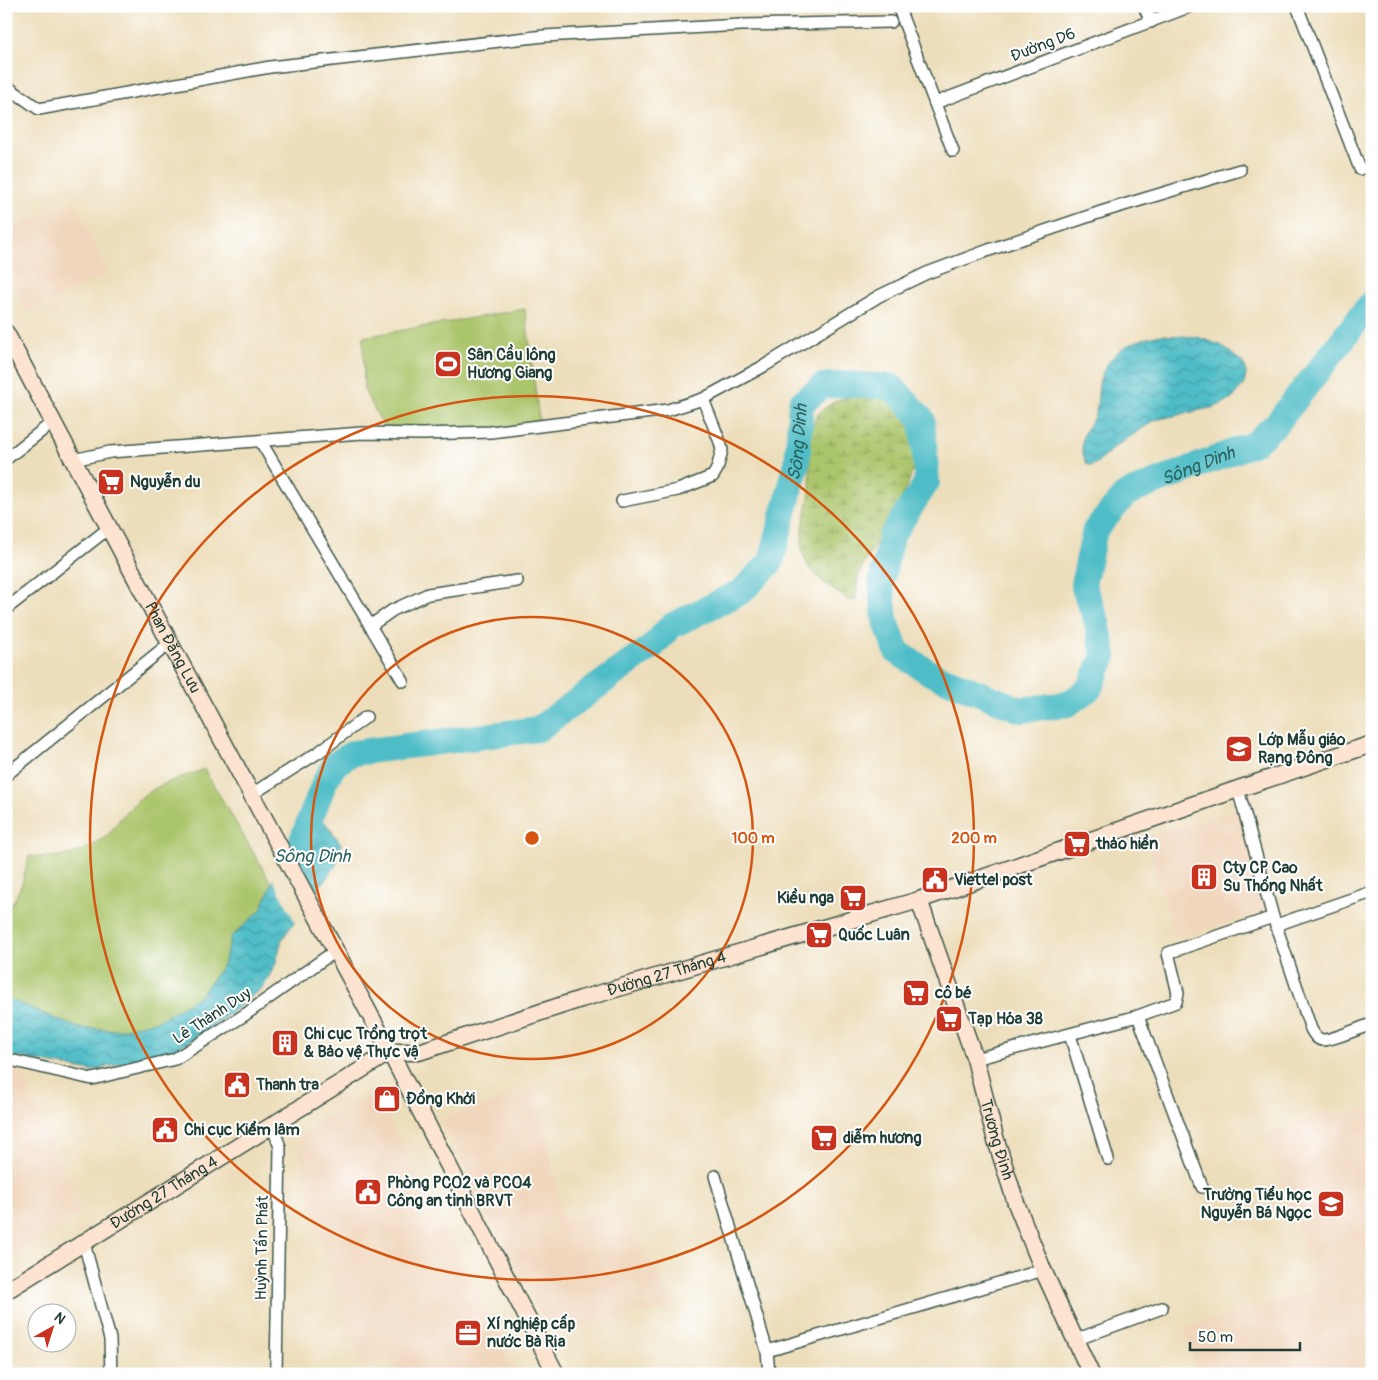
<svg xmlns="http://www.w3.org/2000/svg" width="1378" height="1380" viewBox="0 0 1378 1380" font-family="Pangolin,sans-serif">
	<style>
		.built { fill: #f0d6bc }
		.green { fill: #abc56b; stroke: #658150 }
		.wetland { fill: url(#wetland-marsh); stroke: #658150 }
		.water { fill: url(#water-waves); stroke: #377d7e }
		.pier { fill: #eddebb }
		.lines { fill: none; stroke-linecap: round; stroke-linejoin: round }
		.river { stroke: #4fbdc7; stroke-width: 26 }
		.street-casing { stroke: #3e5548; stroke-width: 14 }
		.secondary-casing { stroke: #3e5548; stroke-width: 19 }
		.street { stroke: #fff; stroke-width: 11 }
		.secondary { stroke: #fde4d0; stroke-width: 16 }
		.ring { fill: none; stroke: #d45610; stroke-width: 2.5 }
		.labels { text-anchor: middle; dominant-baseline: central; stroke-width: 4; stroke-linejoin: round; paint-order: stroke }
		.street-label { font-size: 16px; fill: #1f3d34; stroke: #fff }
		.poi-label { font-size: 16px; font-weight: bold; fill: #1f3d34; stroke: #fff; text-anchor: start }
		.water-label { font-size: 18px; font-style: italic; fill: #2d6360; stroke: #fff }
		.centre { fill: #d45610; stroke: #fff; stroke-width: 2.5 }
		.ring-label { font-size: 15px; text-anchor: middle; font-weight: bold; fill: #d45610; stroke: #fff; stroke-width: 4; stroke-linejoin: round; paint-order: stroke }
	</style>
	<defs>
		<pattern id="wetland-marsh" width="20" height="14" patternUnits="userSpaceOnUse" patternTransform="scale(1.25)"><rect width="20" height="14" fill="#abc56b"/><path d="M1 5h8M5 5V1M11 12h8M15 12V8" fill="none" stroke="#8ba159"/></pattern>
		<pattern id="water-waves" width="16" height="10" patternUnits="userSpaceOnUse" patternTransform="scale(1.25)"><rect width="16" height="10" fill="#4fbdc7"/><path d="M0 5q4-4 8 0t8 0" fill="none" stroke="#419ba2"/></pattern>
	</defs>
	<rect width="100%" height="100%" fill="#fff"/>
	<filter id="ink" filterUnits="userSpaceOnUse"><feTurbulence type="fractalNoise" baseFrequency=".02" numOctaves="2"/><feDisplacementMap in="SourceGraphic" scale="10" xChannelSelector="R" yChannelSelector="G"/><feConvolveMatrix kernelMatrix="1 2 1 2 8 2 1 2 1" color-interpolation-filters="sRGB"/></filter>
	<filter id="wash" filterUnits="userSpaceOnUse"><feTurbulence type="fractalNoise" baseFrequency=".0096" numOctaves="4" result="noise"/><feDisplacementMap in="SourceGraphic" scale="20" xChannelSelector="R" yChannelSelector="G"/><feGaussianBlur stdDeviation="1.12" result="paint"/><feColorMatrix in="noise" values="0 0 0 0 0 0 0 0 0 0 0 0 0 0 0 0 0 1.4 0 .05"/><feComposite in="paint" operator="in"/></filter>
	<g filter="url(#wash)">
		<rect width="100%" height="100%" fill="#eddebb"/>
		<g class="built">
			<path d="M75,202L107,274L27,312L6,272V230Z"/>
			<path d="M1237,810L1266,912L1175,937L1146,836Z"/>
			<path d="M6,1067L21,1070L81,1213L6,1260Z"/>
			<path d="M537,1087L563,1218L618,1211L677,1306L550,1332L518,1274L441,1119Z"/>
			<path d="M370,1096L382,1106L520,1374H398L390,1357L362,1368L319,1238L298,1146L300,1136L306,1129L353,1102Z"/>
			<path d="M1331,1109L1333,1115L1372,1109V1374H1197L1185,1328L1316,1289L1314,1274L1265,1135Z"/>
		</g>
		<g class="green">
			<path d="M525,309L540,427L386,430L364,390L363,337Z"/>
			<path d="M204,769L272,884L261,910L231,937L223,965L201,995L158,1021L117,1030L78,1028L6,998V912L15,899L22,883L29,856C57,859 83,855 105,837C110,834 114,827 117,823C125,813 134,803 144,795C161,783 184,777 204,769Z"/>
		</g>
		<path class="wetland" d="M871,390C883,391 893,396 902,404C948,443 882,530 861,569L858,577L856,599L851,601C834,591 811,576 804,557C797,535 809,510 810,488C811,469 808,449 811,431C812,426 815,420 817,416C830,399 852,396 871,390Z"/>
		<g class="water">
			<path d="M1162,335L1197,337L1221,345L1241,361L1245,366L1246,375L1244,384L1232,399L1215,407L1155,420L1113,448L1100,461L1091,466L1087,464C1082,456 1080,440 1085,431C1088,425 1093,421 1095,415C1099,403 1097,392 1100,380C1109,350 1134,339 1162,335Z"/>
			<path d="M325,822L341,844L336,865L282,939L276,963L264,986L223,1019L177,1049L91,1071L6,1055V998L78,1028L117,1030L158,1021L201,995L223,965L231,937L261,910L296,826Z"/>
		</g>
		<path class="pier" d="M286,844L315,899L296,924L272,877Z"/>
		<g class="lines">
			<path class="river" id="s1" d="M295,858L325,781L335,764L353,753L538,729L653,646L671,626L741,592L771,562L797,463L801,403L823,386L845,384L892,387L922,419L927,482L891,537L881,583L885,619L897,652L932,674L1021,710L1068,704L1090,688L1104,656L1097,622L1083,585L1095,530L1126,494L1255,443L1278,422L1372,302"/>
		</g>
	</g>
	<g filter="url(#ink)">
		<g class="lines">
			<g class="street-casing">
				<g id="street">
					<path d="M898,6L953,151"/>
					<path d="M1144,6L1151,22"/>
					<path d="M1297,6L1360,169"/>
					<path d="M6,86L39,109L270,67L544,36L741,25L891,22"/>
					<path d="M935,103L1191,6"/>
					<path d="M261,442L403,681"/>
					<path d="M6,459L53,422"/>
					<path d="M73,460L110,452L362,433L422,434L491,432L668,410L703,399L764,366L879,296L927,273L989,250L1104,211L1240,170"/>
					<path d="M622,501L678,490L713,476L717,469L722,450L720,442L703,399"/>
					<path d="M6,609L109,528"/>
					<path d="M370,626L393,610L428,594L517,581"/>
					<path d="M6,775L170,643"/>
					<path d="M1238,789L1273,917L1311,1029C1313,1033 1316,1039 1322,1040C1331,1041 1362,1027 1372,1024"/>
					<path d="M252,794L319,752L366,717"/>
					<path d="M1276,925L1372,892"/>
					<path d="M1138,1016L1202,1187"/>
					<path d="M1070,1035L1108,1159"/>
					<path d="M6,1059L92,1079L175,1059L246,1014L335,951"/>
					<path d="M975,1059L1138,1016L1176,1002L1178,993L1168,953L1273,917"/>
					<path d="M272,1125L280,1147L276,1374"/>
					<path d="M715,1176L767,1351L769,1374"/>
					<path d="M84,1243L110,1339L111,1374"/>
					<path d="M1075,1340L1162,1308"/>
					<path d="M767,1351L1043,1270"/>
				</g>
			</g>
			<g class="secondary-casing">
				<g id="secondary">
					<path id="s2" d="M6,333L170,643L390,1052L556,1374"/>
					<path id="s3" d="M919,900L975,1059L995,1137L1016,1203L1043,1270L1091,1374"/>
					<path id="s4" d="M6,1291L390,1052H419L581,999L919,900L1238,789L1372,744"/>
				</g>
			</g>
			<use href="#street" class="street"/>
			<use href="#secondary" class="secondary"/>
		</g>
	</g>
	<g class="ring">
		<circle cx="532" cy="838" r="221"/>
		<circle cx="532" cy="838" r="442"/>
	</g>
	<defs>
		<g id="stadium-square" transform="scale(1.4375)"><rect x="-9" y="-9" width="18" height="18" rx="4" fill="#c8321e" stroke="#fff"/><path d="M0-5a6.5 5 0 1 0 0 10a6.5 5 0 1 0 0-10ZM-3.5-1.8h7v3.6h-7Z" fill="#fff"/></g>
		<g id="supermarket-square" transform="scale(1.4375)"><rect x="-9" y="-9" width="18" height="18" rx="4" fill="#c8321e" stroke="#fff"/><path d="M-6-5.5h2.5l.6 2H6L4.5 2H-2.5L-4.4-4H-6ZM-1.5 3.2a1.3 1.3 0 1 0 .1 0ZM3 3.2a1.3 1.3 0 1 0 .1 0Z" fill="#fff"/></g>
		<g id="school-square" transform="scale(1.4375)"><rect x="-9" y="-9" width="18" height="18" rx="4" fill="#c8321e" stroke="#fff"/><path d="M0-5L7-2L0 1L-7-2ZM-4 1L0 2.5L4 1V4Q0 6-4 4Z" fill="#fff"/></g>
		<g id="building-square" transform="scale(1.4375)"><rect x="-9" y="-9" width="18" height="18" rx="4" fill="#c8321e" stroke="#fff"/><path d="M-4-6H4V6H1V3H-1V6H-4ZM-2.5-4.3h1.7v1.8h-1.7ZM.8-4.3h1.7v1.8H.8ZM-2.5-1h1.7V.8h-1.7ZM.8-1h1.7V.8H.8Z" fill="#fff"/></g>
		<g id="civic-square" transform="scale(1.4375)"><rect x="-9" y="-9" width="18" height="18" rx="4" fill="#c8321e" stroke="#fff"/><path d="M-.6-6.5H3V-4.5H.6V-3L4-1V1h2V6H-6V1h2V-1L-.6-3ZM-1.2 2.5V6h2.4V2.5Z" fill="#fff"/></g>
		<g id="shop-square" transform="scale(1.4375)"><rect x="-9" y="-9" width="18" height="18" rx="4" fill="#c8321e" stroke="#fff"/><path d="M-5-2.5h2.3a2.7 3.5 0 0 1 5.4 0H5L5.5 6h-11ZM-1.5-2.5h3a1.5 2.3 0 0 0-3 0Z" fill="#fff"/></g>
		<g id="office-square" transform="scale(1.4375)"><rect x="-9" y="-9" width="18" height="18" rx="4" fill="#c8321e" stroke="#fff"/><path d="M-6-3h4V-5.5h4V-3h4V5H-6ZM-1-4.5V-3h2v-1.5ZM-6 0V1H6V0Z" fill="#fff"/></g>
	</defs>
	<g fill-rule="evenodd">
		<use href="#stadium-square" x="448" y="364"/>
		<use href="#supermarket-square" x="111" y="482"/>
		<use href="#school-square" x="1239" y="749"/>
		<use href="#supermarket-square" x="1077" y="844"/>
		<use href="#building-square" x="1204" y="877"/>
		<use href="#civic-square" x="935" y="880"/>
		<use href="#supermarket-square" x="853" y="898"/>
		<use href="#supermarket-square" x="819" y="935"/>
		<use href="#supermarket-square" x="916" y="993"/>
		<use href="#supermarket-square" x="949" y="1019"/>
		<use href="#building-square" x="285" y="1043"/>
		<use href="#civic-square" x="237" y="1085"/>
		<use href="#shop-square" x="387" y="1099"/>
		<use href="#civic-square" x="165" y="1130"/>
		<use href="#supermarket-square" x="824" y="1138"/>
		<use href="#civic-square" x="368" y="1192"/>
		<use href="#school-square" x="1331" y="1204"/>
		<use href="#office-square" x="468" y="1333"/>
	</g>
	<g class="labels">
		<g class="street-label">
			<text transform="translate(1043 45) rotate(-21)">Đường D6</text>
			<text stroke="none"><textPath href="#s2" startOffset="356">Phan Đăng Lưu</textPath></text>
			<text stroke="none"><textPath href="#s4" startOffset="741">Đường 27 Tháng 4</textPath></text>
			<text transform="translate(212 1016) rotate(-33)">Lê Thành Duy</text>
			<text stroke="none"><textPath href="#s3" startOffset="252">Trương Định</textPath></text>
			<text stroke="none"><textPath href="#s4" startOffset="186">Đường 27 Tháng 4</textPath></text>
			<text transform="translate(262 1248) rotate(-89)">Huỳnh Tấn Phát</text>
		</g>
		<g class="poi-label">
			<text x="467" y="355">Sân Cầu lông<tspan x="467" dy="18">Hương Giang</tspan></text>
			<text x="130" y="482">Nguyễn du</text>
			<text x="1258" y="740">Lớp Mẫu giáo<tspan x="1258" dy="18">Rạng Đông</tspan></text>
			<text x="1096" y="844">thảo hiền</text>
			<text x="1223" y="868">Cty CP Cao<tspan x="1223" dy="18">Su Thống Nhất</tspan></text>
			<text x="954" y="880">Viettel post</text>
			<text x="834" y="898" text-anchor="end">Kiều nga</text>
			<text x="838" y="935">Quốc Luân</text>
			<text x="935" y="993">cô bé</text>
			<text x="968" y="1019">Tạp Hóa 38</text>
			<text x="304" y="1034">Chi cục Trồng trọt<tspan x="304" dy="18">&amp; Bảo vệ Thực vậ</tspan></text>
			<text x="256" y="1085">Thanh tra</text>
			<text x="406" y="1099">Đồng Khởi</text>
			<text x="184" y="1130">Chi cục Kiểm lâm</text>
			<text x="843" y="1138">diễm hương</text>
			<text x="387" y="1183">Phòng PC02 và PC04<tspan x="387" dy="18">Công an tỉnh BRVT</tspan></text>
			<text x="1312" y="1195" text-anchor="end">Trường Tiểu học<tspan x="1312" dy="18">Nguyễn Bá Ngọc</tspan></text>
			<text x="487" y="1324">Xí nghiệp cấp<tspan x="487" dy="18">nước Bà Rịa</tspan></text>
		</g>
		<g class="water-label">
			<text stroke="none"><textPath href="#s1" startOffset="722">Sông Dinh</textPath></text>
			<text stroke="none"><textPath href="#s1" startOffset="1652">Sông Dinh</textPath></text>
			<text x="312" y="856">Sông Dinh</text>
		</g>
	</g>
	<circle cx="532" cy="838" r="8" class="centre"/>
	<g class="ring-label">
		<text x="753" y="843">100 m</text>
		<text x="974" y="843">200 m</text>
	</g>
	<rect width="1378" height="1380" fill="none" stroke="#fff" stroke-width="25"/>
	<g transform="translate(52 1328) rotate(39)"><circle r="24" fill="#ffffff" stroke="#a5b1ae"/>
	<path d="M0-4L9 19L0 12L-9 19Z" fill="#c8321e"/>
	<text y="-8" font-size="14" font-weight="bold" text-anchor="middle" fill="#1f3d34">N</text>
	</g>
	<path d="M1190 1342v8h110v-8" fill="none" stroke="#1f3d34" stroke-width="2.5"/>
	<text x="1198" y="1342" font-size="15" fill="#1f3d34" stroke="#ffffff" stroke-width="4" paint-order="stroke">50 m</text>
</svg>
